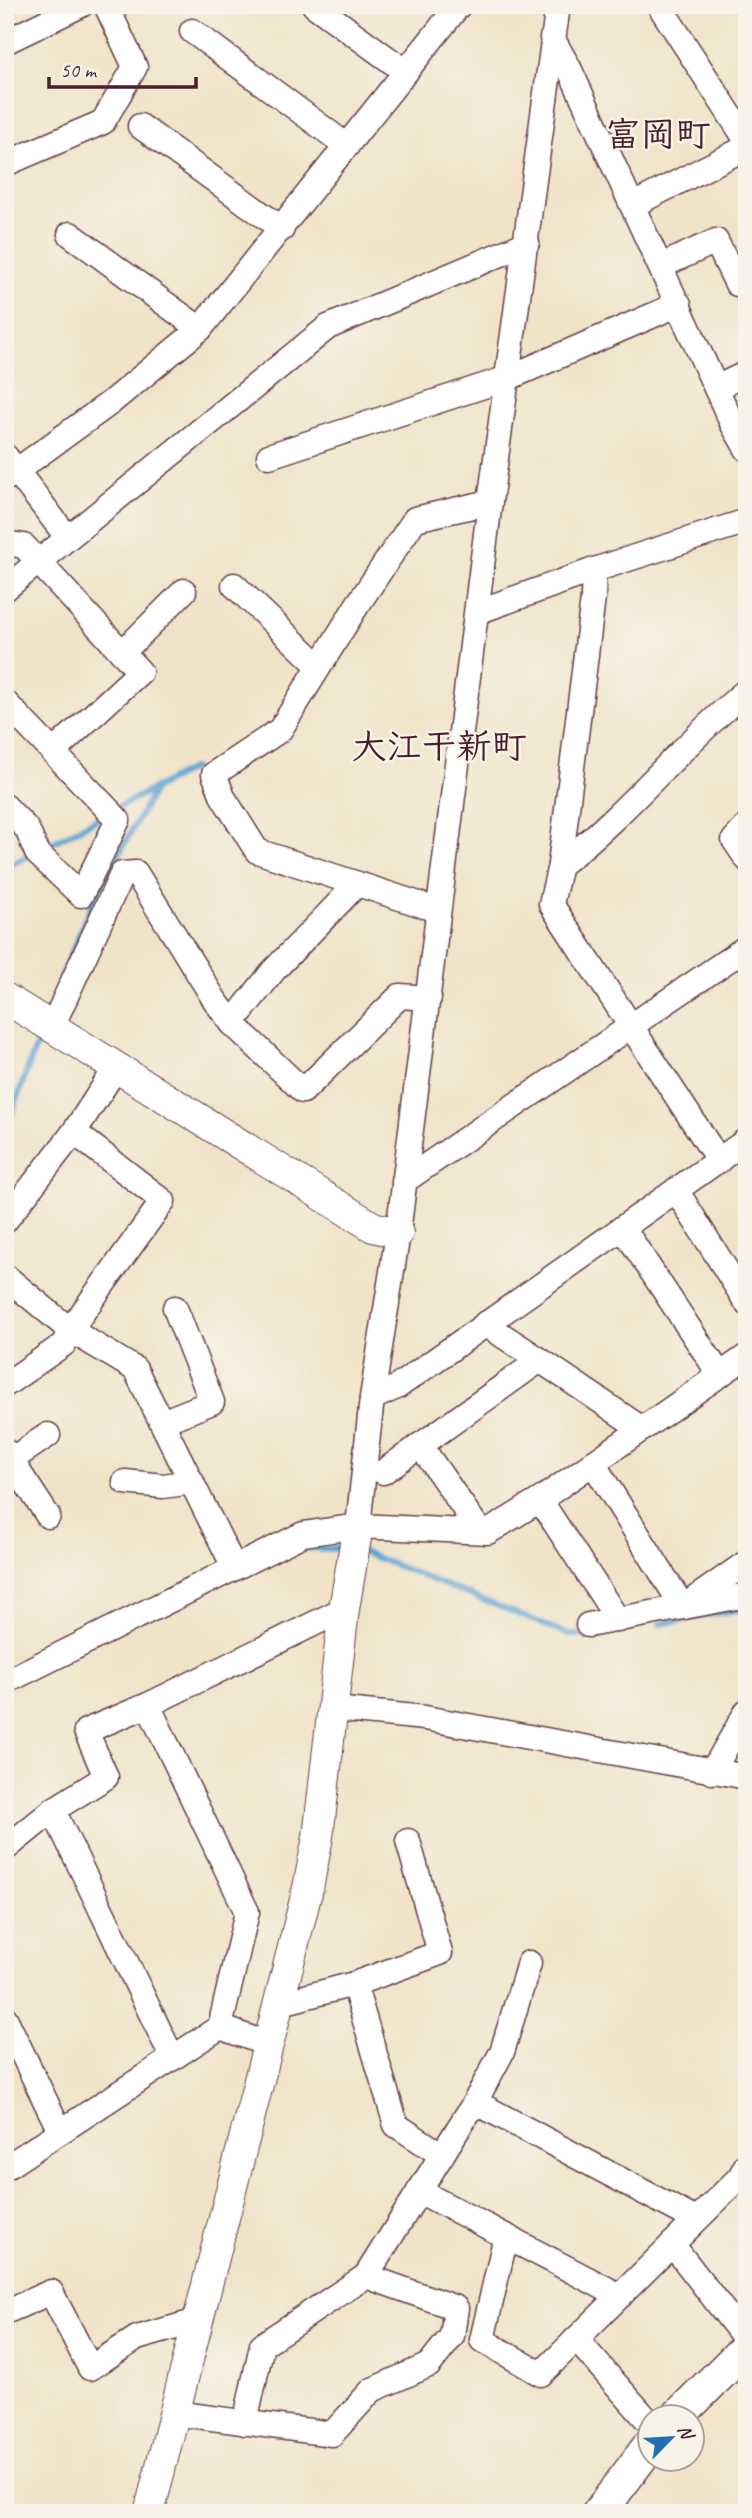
<svg xmlns="http://www.w3.org/2000/svg" width="752" height="2518" viewBox="0 0 752 2518" font-family="Caveat,'Klee One',sans-serif">
	<style>
		.lines { fill: none; stroke-linecap: round; stroke-linejoin: round }
		.stream { stroke: #5ea3d3; stroke-width: 6 }
		.minor-casing { stroke: #633c43; stroke-width: 27 }
		.tertiary-casing { stroke: #633c43; stroke-width: 32 }
		.secondary-casing { stroke: #633c43; stroke-width: 36 }
		.minor { stroke: #fff; stroke-width: 24 }
		.tertiary { stroke: #fff; stroke-width: 30 }
		.secondary { stroke: #fff; stroke-width: 33 }
		.labels { text-anchor: middle; dominant-baseline: central; stroke-width: 5; stroke-linejoin: round; paint-order: stroke }
		.neighbourhood-label { font-size: 35px; font-weight: bold; fill: #4a1f2b; stroke: #f7f3e8 }
	</style>
	<rect width="100%" height="100%" fill="#f7f3e8"/>
	<filter id="ink" filterUnits="userSpaceOnUse"><feTurbulence type="fractalNoise" baseFrequency=".0143" numOctaves="2"/><feDisplacementMap in="SourceGraphic" scale="14" xChannelSelector="R" yChannelSelector="G"/><feConvolveMatrix kernelMatrix="1 2 1 2 8 2 1 2 1" color-interpolation-filters="sRGB"/></filter>
	<filter id="wash" filterUnits="userSpaceOnUse"><feTurbulence type="fractalNoise" baseFrequency=".00686" numOctaves="4" result="noise"/><feDisplacementMap in="SourceGraphic" scale="28" xChannelSelector="R" yChannelSelector="G"/><feGaussianBlur stdDeviation="1.57" result="paint"/><feColorMatrix in="noise" values="0 0 0 0 0 0 0 0 0 0 0 0 0 0 0 0 0 1.4 0 .05"/><feComposite in="paint" operator="in"/></filter>
	<g filter="url(#wash)">
		<rect width="100%" height="100%" fill="#f0e3c8"/>
		<g class="lines">
			<g class="stream">
				<path d="M115,809L193,768"/>
				<path d="M41,849L106,814"/>
				<path d="M5,868L31,854"/>
				<path d="M62,976L92,903L155,788"/>
				<path d="M5,1132L41,1032"/>
				<path d="M362,1552L570,1635H588"/>
				<path d="M287,1555L303,1548L345,1549"/>
				<path d="M660,1624L747,1608"/>
			</g>
		</g>
	</g>
	<g filter="url(#ink)">
		<g class="lines">
			<g class="minor-casing">
				<g id="minor">
					<path d="M314,5L406,72"/>
					<path d="M659,5L747,141"/>
					<path d="M192,31L347,146"/>
					<path d="M552,38L569,68L732,423L747,449"/>
					<path d="M5,42L81,5"/>
					<path d="M140,126L282,229"/>
					<path d="M5,164L103,122L135,67L106,5"/>
					<path d="M633,205L747,147"/>
					<path d="M70,234L200,329"/>
					<path d="M661,266L716,241L737,284"/>
					<path d="M716,388L747,373"/>
					<path d="M269,456L508,378L679,304"/>
					<path d="M6,457L67,537"/>
					<path d="M5,479L110,403L200,329L459,5"/>
					<path d="M5,543L24,546L140,672L53,752L5,702"/>
					<path d="M594,570L593,598L560,865L551,904L719,1161"/>
					<path d="M234,585L319,666"/>
					<path d="M5,589L328,327L527,243"/>
					<path d="M477,612L594,570L747,521"/>
					<path d="M122,653L184,591"/>
					<path d="M5,806L27,829L37,853L81,895L118,820L53,752"/>
					<path d="M747,826L734,840L747,859"/>
					<path d="M560,865C628,813 681,745 747,690"/>
					<path d="M357,884L274,970L232,1023L303,1091L400,996L429,998"/>
					<path d="M437,910L257,851L223,797L214,774L280,730L356,607L415,519L490,502"/>
					<path d="M51,1029L122,874L136,873L216,1002L232,1023"/>
					<path d="M74,1132L116,1068"/>
					<path d="M404,1181L747,947"/>
					<path d="M676,1190L747,1303"/>
					<path d="M5,1221L74,1132L163,1201L70,1330L64,1344L5,1385"/>
					<path d="M623,1228L720,1375"/>
					<path d="M5,1276L70,1330L135,1369L234,1567"/>
					<path d="M540,1360L642,1429"/>
					<path d="M372,1398L397,1387L747,1140"/>
					<path d="M162,1422L212,1402L175,1308"/>
					<path d="M420,1445L480,1531"/>
					<path d="M5,1451L48,1516"/>
					<path d="M11,1460L48,1435"/>
					<path d="M593,1463L683,1607L747,1562"/>
					<path d="M383,1472L540,1360L485,1324"/>
					<path d="M125,1482L163,1486L192,1482"/>
					<path d="M540,1500L618,1620"/>
					<path d="M358,1526L372,1398L398,1233L490,502L558,5"/>
					<path d="M588,1625L747,1595"/>
					<path d="M5,1682L303,1534L358,1526L488,1532L540,1500L747,1356"/>
					<path d="M148,1705L247,1912L220,2027"/>
					<path d="M334,1709L425,1718L747,1777"/>
					<path d="M712,1772L747,1711"/>
					<path d="M53,1810L172,2057"/>
					<path d="M5,1849L53,1810L106,1777L86,1731L148,1705L344,1609"/>
					<path d="M354,1984L396,2125L442,2155"/>
					<path d="M278,2004L354,1984L440,1953L408,1841"/>
					<path d="M5,2018L60,2131"/>
					<path d="M475,2102L696,2220"/>
					<path d="M5,2168L220,2027L267,2044"/>
					<path d="M419,2191L620,2296"/>
					<path d="M506,2236L482,2340L541,2374L740,2177L747,2164"/>
					<path d="M672,2244L747,2341"/>
					<path d="M5,2312L51,2292L90,2368L137,2338L197,2321"/>
					<path d="M576,2339L650,2423"/>
					<path d="M174,2413L332,2434L372,2390L429,2365L452,2336L456,2308L366,2276"/>
					<path d="M245,2423L262,2345L366,2276L475,2102L502,2052L529,1963"/>
				</g>
			</g>
			<g class="tertiary-casing">
				<g id="tertiary">
					<path d="M5,998L373,1227L398,1233"/>
					<path d="M149,2513L308,1888L318,1837L344,1609L358,1526"/>
				</g>
			</g>
			<g class="secondary-casing">
				<g id="secondary">
					<path d="M678,2416L747,2347"/>
					<path d="M599,2513L650,2445"/>
				</g>
			</g>
			<use href="#minor" class="minor"/>
			<use href="#tertiary" class="tertiary"/>
			<use href="#secondary" class="secondary"/>
		</g>
	</g>
	<g class="labels">
		<g class="neighbourhood-label">
			<text x="658" y="134">富岡町</text>
			<text x="439" y="746">大江干新町</text>
		</g>
	</g>
	<rect width="752" height="2518" fill="none" stroke="#f7f3e8" stroke-width="28"/>
	<g transform="translate(671 2438) rotate(65)"><circle r="33" fill="#f7f3e8" stroke="#b29e9c" stroke-width="2"/>
	<path d="M0-5L12 26L0 18L-12 26Z" fill="#1f6fb2"/>
	<text y="-10" font-size="19" font-weight="bold" text-anchor="middle" fill="#4a1f2b">N</text>
	</g>
	<path d="M49 77v10h147v-10" fill="none" stroke="#4a1f2b" stroke-width="3.5"/>
	<text x="60" y="77" font-size="21" fill="#4a1f2b" stroke="#f7f3e8" stroke-width="5" paint-order="stroke">50 m</text>
</svg>
